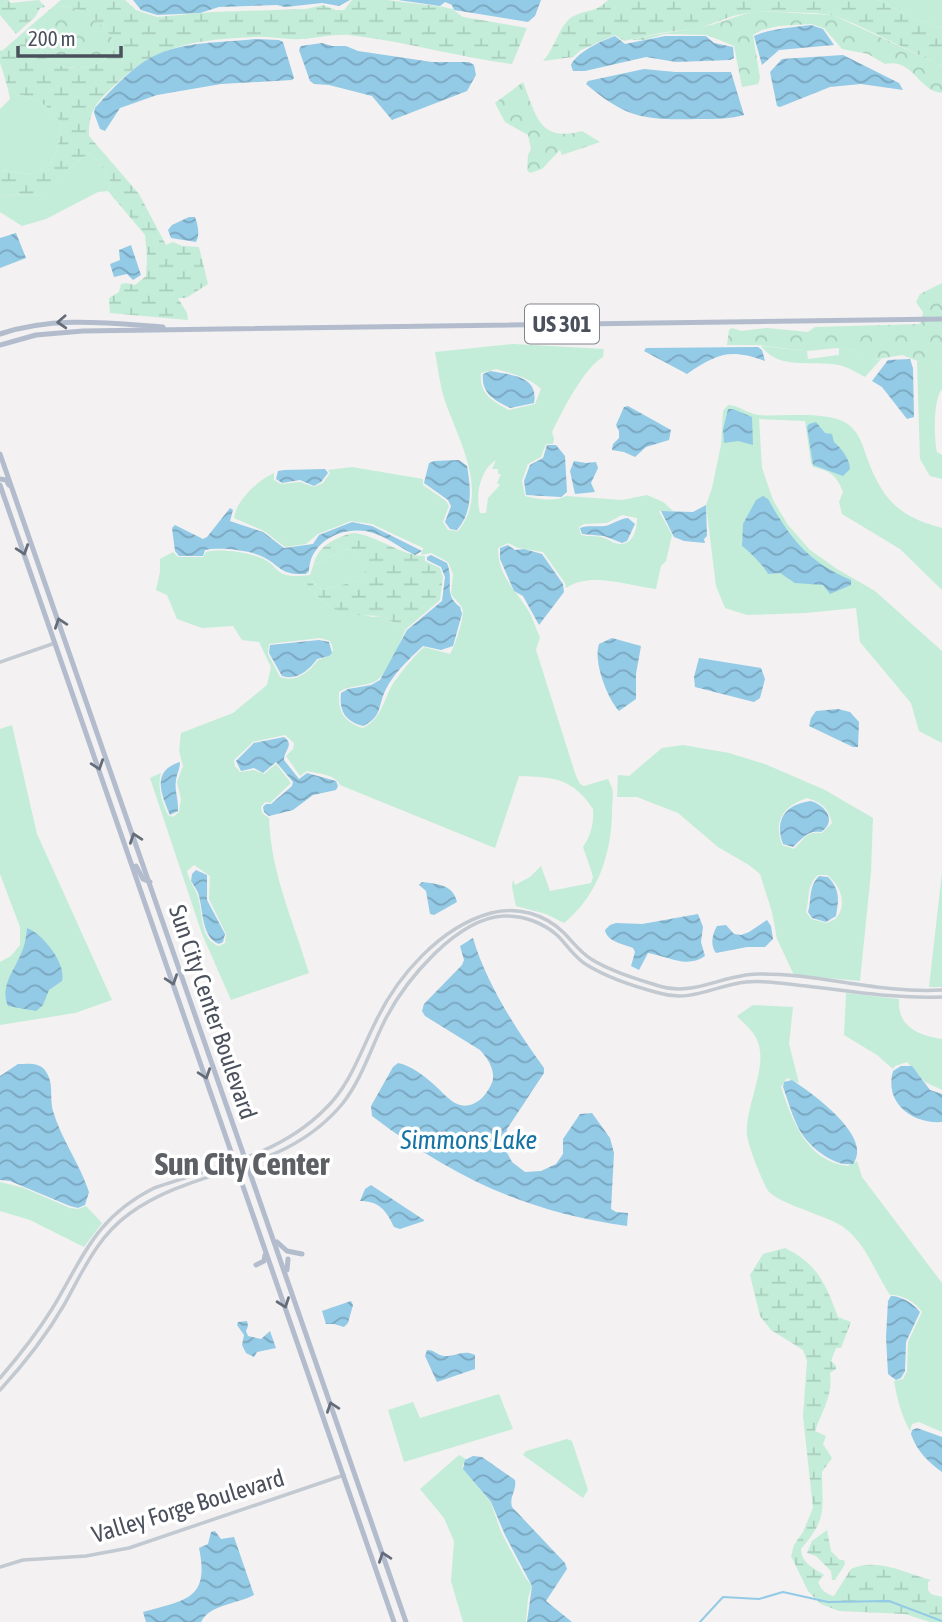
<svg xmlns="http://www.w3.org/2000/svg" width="942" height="1622" viewBox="0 0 942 1622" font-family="'Asap Condensed',sans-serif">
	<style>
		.green { fill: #c3edd8; fill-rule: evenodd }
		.forest { fill: url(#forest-crowns) }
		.wetland { fill: url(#wetland-marsh) }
		.water { fill: url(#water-waves) }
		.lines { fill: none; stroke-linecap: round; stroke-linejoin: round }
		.stream { stroke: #93cae6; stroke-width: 2 }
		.minor { stroke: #c2c9d1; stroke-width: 3.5 }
		.major { stroke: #b2bccd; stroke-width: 5 }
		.oneway { stroke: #646c79 }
		.labels { text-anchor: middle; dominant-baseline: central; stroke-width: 7; stroke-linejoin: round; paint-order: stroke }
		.shield { fill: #fff; stroke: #80858e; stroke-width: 2 }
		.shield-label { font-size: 23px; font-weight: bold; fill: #4a515d }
		.street-label { font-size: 24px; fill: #4a515d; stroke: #fff }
		.water-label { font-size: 26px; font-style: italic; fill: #1773a3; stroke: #fff }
		.district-label { font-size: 32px; font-weight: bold; fill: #5d6065; stroke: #fff }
	</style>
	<defs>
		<pattern id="forest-crowns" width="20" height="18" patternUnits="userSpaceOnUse" patternTransform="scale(1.75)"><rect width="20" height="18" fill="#c3edd8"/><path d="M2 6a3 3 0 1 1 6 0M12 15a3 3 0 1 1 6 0" fill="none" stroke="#a9cdbc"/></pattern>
		<pattern id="wetland-marsh" width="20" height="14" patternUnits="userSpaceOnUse" patternTransform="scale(1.75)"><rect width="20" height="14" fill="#c3edd8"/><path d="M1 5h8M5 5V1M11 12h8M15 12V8" fill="none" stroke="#a9cdbc"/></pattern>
		<pattern id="water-waves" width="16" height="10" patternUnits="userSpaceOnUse" patternTransform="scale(1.75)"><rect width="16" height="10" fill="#93cae6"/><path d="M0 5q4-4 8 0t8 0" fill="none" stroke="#7aa6be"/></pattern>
	</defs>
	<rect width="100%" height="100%" fill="#f3f1f1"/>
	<g class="green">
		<path d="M878,0H942V28L910,17Z"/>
		<path d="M8,89C29,100 48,99 61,124C59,149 54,177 22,173C15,173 8,170 0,170V109L10,99Z"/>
		<path d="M89,153L98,161L110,179L108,191L98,192L46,219L22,226L0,212V197L23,194L38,196L53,191L66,171Z"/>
		<path d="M513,344L604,349L603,357C583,369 563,410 552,432L554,439L553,444H546L541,457L528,464L522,481L525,496C536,499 556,502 566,496L622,500L647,495L663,502L673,511H659L672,535L666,561L661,566L656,589C628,586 591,571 566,588L565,583L543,552L518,548L508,543L498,548C498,575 513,587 526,607C532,615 535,627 540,637L536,650L576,776L580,784L584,786L608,779C609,782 611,785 612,788C614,794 612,803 612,810C612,852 598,896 564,923L546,914L516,906L512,887L513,879L515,885L530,877L541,866L550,891L591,883L593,877L591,870L583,847C591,836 594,823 593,809C573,778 553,777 519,776L495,848L340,785C335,774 319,774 307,771L300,776L286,756L293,749L294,743L285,735L253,742L234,760L235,766L240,772L254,770L264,774L276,764L291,783L270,803L265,802L261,807L262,813L269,818C271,874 293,920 309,973L231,1000L202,934L150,778L161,773C157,788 162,801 168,815L173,817L179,812L181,799L177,782L183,766L179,751L181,733L233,713L267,685L271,667L259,642L242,640L233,626L202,628L177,619L167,595L156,590L160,572V559L173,552L178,557H203L206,552C222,548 257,553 270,563C275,567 277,571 283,574C291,577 301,576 310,575L313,566L346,549L357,552L363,561L366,579L321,590L312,581L308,588L328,605L372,617L381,616L406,629C398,645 389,678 371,683C359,687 350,685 339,692C338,712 344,722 363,728C383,718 383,699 394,682C403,670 413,657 424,647L450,654C454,648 466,615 462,608C460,603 454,599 451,594L453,574L448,562L431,553L421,555L423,548L372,524L351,521L318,534L306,544L285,547L264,531L234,518C236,501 258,480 274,473V480L281,484L300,482L314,487L323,483L330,473L328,470L352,467L423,479V485L446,501L449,506L443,522L448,530L458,531C490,493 459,441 445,401C440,386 438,368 435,352ZM496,369C512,374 529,377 541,389L535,404L509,410C493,401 479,394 481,373ZM496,460L492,469H498V474H501L497,483L500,485L488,498L486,513H480C475,495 480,470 496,460ZM622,515L637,518C637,531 632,548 615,543C611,542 608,539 604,538C597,535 588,537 581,535L579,527L584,524L607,523ZM320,638L330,641C337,655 330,655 318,660C309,672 296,683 280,677L268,654L269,644ZM194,865L210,876L209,899L226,934L225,943L219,946C200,940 203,914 198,897C195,888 189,881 187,871Z"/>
		<path d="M761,346L807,351L808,359L839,355V348L855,350C862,357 871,361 881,359L865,377C857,373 848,367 839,365C811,360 780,371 761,346Z"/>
		<path d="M917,361L942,366V389C933,399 934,439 937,452L942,455V479L930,476L920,459Z"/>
		<path d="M728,405C739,405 748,414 759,415C783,417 830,410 849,425C860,434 863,446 867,458C882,499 899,517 942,528V590L900,549L842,514L839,502L843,492C837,476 831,471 813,467L811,463L805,421L759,419L762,468L773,500L788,525L810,550L837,569L875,591L942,651V743L919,731L911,703L860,642L856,608L805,613L747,615L725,608L716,586L706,505L712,488L721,445L723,411Z"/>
		<path d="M12,725L37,834L112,1000L75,1013L0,1025V962L11,956L20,945V927L0,874V729Z"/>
		<path d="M683,745L729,753L765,764L825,790L873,818L871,872L860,981L794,975L777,939L772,912L760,874L749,865L718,847L678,813L637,797H617L618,775L629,776L662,748ZM807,798C822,803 828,807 832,823L822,833C806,831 805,838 794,849L782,845C773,820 784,806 807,798ZM818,875H827C839,884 848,903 837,917C835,920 830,921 827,923L811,919L806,912C810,898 806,886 818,875Z"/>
		<path d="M942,872V987H929Z"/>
		<path d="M846,993L899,999C897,1026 917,1035 942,1039V1090L925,1082L907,1062L895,1066L893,1069L877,1055L844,1035Z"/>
		<path d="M753,1005L793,1007L789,1044L799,1083L787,1078L781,1087C792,1120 807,1162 848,1166L857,1161L862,1177L942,1283V1432L919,1422L912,1424L910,1431C901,1414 897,1399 894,1381L903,1379L907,1371L908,1342L922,1312C916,1302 901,1294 890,1295C874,1271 867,1244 842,1226C825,1215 773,1202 767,1189C762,1180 747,1144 747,1134C745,1106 769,1066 757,1040C754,1031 743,1023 737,1016Z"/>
		<path d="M0,1182L24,1188L70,1208L78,1209L86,1206L102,1223L84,1247L30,1220L0,1211Z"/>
		<path d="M499,1394L513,1429L404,1462L388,1410L413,1402L420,1418Z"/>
		<path d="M567,1439L572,1441L588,1490L583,1498L523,1455L526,1451Z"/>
		<path d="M459,1455L466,1459L462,1467L491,1503L501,1532L525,1577L532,1586L528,1598L526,1622H463L451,1581L454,1541L444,1518L420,1489Z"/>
	</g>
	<g class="forest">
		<path d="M54,6C74,6 89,12 102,26C107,31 114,37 113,44C113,71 61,74 46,58C40,52 39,46 37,38C36,33 34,29 34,23Z"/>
		<path d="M757,11L833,15L942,66V93C918,91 914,58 885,64L868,54L842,49L824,28L811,24L779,26L762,30L753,35L760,78L758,84L742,87L734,46L707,35L665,34L644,40H631C653,34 675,32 697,28C717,25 737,15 757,11Z"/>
		<path d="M523,82C536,115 539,143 582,131L600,142L562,155L560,150L542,169L530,173L527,170L528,155L531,149L528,135L505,122L495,103Z"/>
		<path d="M942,283V317H922L923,312L916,302L920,294Z"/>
		<path d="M921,321H942V366L926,364L902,355L867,361L855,350L837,348L807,351L758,345H727L729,330L732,328L741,331L767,328L808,332L815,327L920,324Z"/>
	</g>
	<g class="wetland">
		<path d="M0,0H9L10,3L39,0L45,7L40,8L35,17L16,34L0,15Z"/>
		<path d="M61,0H125L136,10L157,17L212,12L306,9L323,5L336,10H344L352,0H387L444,7L452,9L463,17L527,28L512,64C457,57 404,41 349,35C333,34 318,38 302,39C286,40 270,36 254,37C198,40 160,43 117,83C99,100 88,109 89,136L139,194L166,245L173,242L182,246L199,247L208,284L186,298H178L187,313L188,320L110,313L109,298L119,292L121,284L126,283L135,285L146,276L147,256L145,235L108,191L110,179L98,161L89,153L66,171L54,191L38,196L22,194L0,197V170C8,170 14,173 22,173C54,177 59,149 61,124C48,99 29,100 8,89L0,62V50L2,51L34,23C34,29 36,33 37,38C39,46 40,52 46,58C61,74 113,71 113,44C114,37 107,31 102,26C89,12 74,6 54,6Z"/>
		<path d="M608,0H878L910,17L942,28V66L855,24L833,15L814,13L757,11L733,16L700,28L660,33L624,41L615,35L581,50L573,57L543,61C554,50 560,24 572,17C586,9 594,14 608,0Z"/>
		<path d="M352,533C378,535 400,556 425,556V561L440,568L443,577L440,600L406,629L381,616L357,615L338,611L328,605L308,588L307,583L312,581L321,590L366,579L363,562L357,552L346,549L313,566C318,546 333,539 352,533Z"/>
		<path d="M785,1248C818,1264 826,1285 838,1317L851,1322L841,1348H836L831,1361L836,1366V1369L830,1373C833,1397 822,1410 815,1431L826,1436L823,1444L832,1458L822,1472C822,1510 828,1517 801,1549C801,1563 814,1568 824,1575L818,1582C821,1590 826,1594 834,1596L851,1569C878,1557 905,1573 931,1580L928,1582V1590L931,1594L942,1597V1622H930L905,1614L839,1611L821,1604L808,1591L791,1556L794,1545L803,1532L813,1508L803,1416L807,1361L803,1350L771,1330L760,1316L750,1275L763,1254Z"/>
		<path d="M827,1530L831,1551L840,1560H844L845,1564L835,1580H832L831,1571L816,1556L807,1553L812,1541Z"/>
	</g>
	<g class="water">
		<path d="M133,0H350L339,6L322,3L285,7L277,5L219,7L200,13L157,15L141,10Z"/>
		<path d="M398,0H541L535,16L528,22L454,10L452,5L445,2L440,6Z"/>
		<path d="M811,25L823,29L834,45L779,50L762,65L754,36C772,28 791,28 811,25Z"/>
		<path d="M615,36L625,44L665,36H706L714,43L733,47L734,58L730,60L676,62L646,57L585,71H573L571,65C577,52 601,41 615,36Z"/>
		<path d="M255,39L279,40L283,42L294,78L292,80L221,84L157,95L120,108L105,131L100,129L94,113L95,108C112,89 130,69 152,57C182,41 222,43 255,39Z"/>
		<path d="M322,43L332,46H346L358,51L432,62H469L474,65L476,75L467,91L392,120L372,96L329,85L314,84L310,81L299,50L301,46Z"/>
		<path d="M843,55L899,83L903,90L861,84L830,87L780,107L777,106L770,72L782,59Z"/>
		<path d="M644,69L675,72H731L744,115C731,119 715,119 701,119C647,120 628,120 586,84L588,81Z"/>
		<path d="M189,217H195C198,225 200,235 196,242L171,238L168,230L172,225Z"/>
		<path d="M16,233L26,258L0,268V238Z"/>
		<path d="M131,245L141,275L133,280L127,274L114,277L110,264L120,260L119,250Z"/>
		<path d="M758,347L762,350L765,361C729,348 717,354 687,374L644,351L646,348Z"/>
		<path d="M910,359L913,368L914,417L907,419L882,387L872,381L888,360Z"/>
		<path d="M490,371C510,375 539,375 534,403L510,408C494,400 481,393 483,374Z"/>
		<path d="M628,406L671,430L669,440L646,447L635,457L624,452L612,450L613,444L619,438V431L616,425L624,407Z"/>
		<path d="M728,409H733L752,417L753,445L738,441L724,443L723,430Z"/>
		<path d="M816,422L825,433L832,434L834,442C841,448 850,459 850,469L843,476L813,465L807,427L809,424Z"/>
		<path d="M547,445H556L565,456L567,492L561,497L526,495L524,481L530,465L543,458Z"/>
		<path d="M459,460L467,466C471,488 473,512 457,530L450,529L445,522L451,506L448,500L424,483L429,463L434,461Z"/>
		<path d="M574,461L586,463L596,462L598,468L591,483L595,492L575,494L570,471Z"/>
		<path d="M325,469L328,473L321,482L314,486L300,480L282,483L276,479L278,471L284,470Z"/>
		<path d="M763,496L768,499C790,538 808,562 851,580V585L830,594L823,585L795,583L780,573L768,574C765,567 748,550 742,546L743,524L756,500Z"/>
		<path d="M706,505L707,536L704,539L705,543L684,541L674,537L661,511L693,512Z"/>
		<path d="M230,508L233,510L230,521L263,532L284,548L313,544L319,535L352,522L372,526L422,551L415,555C402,549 390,539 376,534C348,523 310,539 309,571L306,574C277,575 283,566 261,556C248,550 218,547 205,550L203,556H179L175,551L172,528L175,525L203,539L207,537Z"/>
		<path d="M628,518L635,524L627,541L622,543L604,536L582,534L580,528C588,525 596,527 605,526C611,525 619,519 628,518Z"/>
		<path d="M508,545L515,550L524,549L542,554L563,584L564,592L539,625L523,596L514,591L500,559V548Z"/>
		<path d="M431,555L447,563C455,583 442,593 460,607L462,614L453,646L441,650L423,646C410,658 394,673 386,689C377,707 383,716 363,726C345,721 339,711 341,693L348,689L371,685L380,680L407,630L442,601L445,577L441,567L427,560V557Z"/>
		<path d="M612,638L641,646L636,674V699L619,711C607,698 593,661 599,644Z"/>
		<path d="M319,640L329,642L332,653L329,656L317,659C309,670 297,681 282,676L269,653L270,645Z"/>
		<path d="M699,658L761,668L765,679L760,698L754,702L695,687L694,677Z"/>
		<path d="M838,709L850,712L859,722L858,747H853L809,726L811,718L816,711Z"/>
		<path d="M284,737C295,745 284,750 284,760L299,779L307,773L336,781L338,786L336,790L313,795L293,810L269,816L264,812L263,807L266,804H271L292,786L293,782L276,762L263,773L254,768L241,771L236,761L254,743Z"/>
		<path d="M180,762C180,769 177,773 176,780C174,789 179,801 178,811L170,815C161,793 151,771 180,762Z"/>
		<path d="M811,801C825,805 838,821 821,832C807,830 803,838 793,847L783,844C774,819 786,804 811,801Z"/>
		<path d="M196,870L207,875V900L225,934L223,942L219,944C202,938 203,911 199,896C198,891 194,886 191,881L192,874Z"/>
		<path d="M819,876L828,877C840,889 839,900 836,916L826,922L812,918L808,912C812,899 808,887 819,876Z"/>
		<path d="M422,882C437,884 453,884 457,902L434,915L430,914L426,891L419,885Z"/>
		<path d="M698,914L703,927L701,942L705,956C686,969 668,956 648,953L639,970L631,966L635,952L633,948C624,944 607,942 605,930L610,925L616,923L642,924Z"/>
		<path d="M767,920L771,926L773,939L765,947H747L716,953C710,945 712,935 717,926L726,925L734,934L741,935L749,932Z"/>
		<path d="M27,928C42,933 67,964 62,981L49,990L43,1005L36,1011L8,1006C0,987 13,972 20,956C25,946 26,938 27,928Z"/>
		<path d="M473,938C486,983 517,1031 544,1068V1073L507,1129L505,1149L512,1162L525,1172L541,1171L556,1164L563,1154V1139L580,1114L592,1113L610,1138L614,1153L611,1209L616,1212L628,1213L627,1226C524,1211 454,1178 372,1116L371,1106L393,1067L398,1063C409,1065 422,1074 431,1082C446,1094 459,1118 482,1098C486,1094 492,1085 493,1079C494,1067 487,1058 480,1050L425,1016L422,1011L424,1004L462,965L464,960L460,946Z"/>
		<path d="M18,1064C27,1064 37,1062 44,1069C55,1082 49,1096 53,1111C61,1139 80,1164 89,1192L85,1205L78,1208L70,1206L10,1181L0,1180V1076Z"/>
		<path d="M901,1066H912L930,1090L942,1094V1122C912,1124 884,1103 893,1071Z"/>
		<path d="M792,1080C812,1093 874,1137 853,1164C833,1167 808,1146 799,1129C792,1116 788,1100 783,1087L784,1082Z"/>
		<path d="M371,1185L424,1220V1221L400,1229L394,1227C386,1210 379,1201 360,1201L365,1189Z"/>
		<path d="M891,1296C902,1296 914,1304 920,1312L906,1342L905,1371L901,1378L896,1380L888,1374L886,1337L888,1301Z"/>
		<path d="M351,1301L353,1305L348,1323L344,1327L334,1324H326L322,1311Z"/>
		<path d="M247,1321L248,1326L246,1331L248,1336L261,1339L270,1331L276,1348L257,1352L254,1357L246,1353L242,1345L244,1335L237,1325L238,1322Z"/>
		<path d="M427,1350C435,1350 437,1355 444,1356C456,1357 463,1349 475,1355V1369L437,1382L425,1356Z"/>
		<path d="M917,1428L942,1437V1472C929,1463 916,1450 911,1434L912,1430Z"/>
		<path d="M473,1456L482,1457L515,1480C517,1490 509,1497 512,1507L565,1563L567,1569L546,1601L572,1622H527L532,1586L505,1535L491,1502L463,1469L465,1460Z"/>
		<path d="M215,1531L221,1539L234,1537L254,1595C238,1604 210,1604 201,1622H146L143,1612C185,1600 210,1600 199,1548L208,1544L211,1532Z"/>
	</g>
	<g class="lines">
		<path class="stream" d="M700,1622L723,1597L759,1599L783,1592L828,1602L889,1601L942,1621"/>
		<g class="minor">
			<path d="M0,662L55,643"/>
			<path d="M0,1378C19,1356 37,1333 52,1309C84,1256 95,1218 154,1188C214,1167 279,1156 325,1109C350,1085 360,1053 375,1023C397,976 440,927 491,913C517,906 545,914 564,933C573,942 580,952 591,959C610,971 637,979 659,986C693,997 724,974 758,974C819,973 880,994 942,990"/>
			<path d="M0,1390C24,1364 46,1336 64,1305C83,1271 97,1237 129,1214C198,1164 284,1175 343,1103C363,1077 371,1047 386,1018C406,980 456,919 503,916C523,915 544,923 558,936C568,946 575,958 587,965C608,978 636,987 659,993C691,1003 716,985 746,982C766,980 787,984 806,986C851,991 896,999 942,997"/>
			<path d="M0,1567L23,1560L86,1556L129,1548L344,1475"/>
		</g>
		<g class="major">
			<path d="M0,334C55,316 107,323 163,327"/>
			<path d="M0,345L36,335L83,331L942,319"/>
			<path d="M0,454L406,1622"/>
			<path d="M0,479L6,480L9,485"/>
			<path d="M0,485L394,1622"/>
			<path d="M136,866L143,879L150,882"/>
			<path d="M277,1242L287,1251L302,1254"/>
			<path d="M256,1265L264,1261L265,1255"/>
			<path d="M287,1270L288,1259"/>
		</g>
	</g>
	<defs><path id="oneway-chevron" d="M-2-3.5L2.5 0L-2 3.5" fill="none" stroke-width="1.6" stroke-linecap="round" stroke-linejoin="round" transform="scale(1.75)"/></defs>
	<g class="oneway">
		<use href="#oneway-chevron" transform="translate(62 322) rotate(177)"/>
		<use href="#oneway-chevron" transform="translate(23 550) rotate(71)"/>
		<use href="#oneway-chevron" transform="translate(60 623) rotate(-109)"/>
		<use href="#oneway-chevron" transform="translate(98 765) rotate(71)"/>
		<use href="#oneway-chevron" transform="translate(135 838) rotate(-109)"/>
		<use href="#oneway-chevron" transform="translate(172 980) rotate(71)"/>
		<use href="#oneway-chevron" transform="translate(205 1074) rotate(71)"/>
		<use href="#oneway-chevron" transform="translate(284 1303) rotate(70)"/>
		<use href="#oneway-chevron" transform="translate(332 1407) rotate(-109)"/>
		<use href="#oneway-chevron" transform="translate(384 1557) rotate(-109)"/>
	</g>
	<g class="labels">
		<rect class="shield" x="525" y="304.5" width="74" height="39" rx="5"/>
		<g class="shield-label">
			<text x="562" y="324">US 301</text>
		</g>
		<g class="street-label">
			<text transform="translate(213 1012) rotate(71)">Sun City Center Boulevard</text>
			<text transform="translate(188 1506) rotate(-17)">Valley Forge Boulevard</text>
		</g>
		<g class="water-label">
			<text x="469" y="1140">Simmons Lake</text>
		</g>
		<g class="district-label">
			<text x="242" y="1163">Sun City Center</text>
		</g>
	</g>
	<path d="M18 46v10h103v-10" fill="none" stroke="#4a515d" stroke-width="3.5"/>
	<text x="28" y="46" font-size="21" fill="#4a515d" stroke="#ffffff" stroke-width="5" paint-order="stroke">200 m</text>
</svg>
